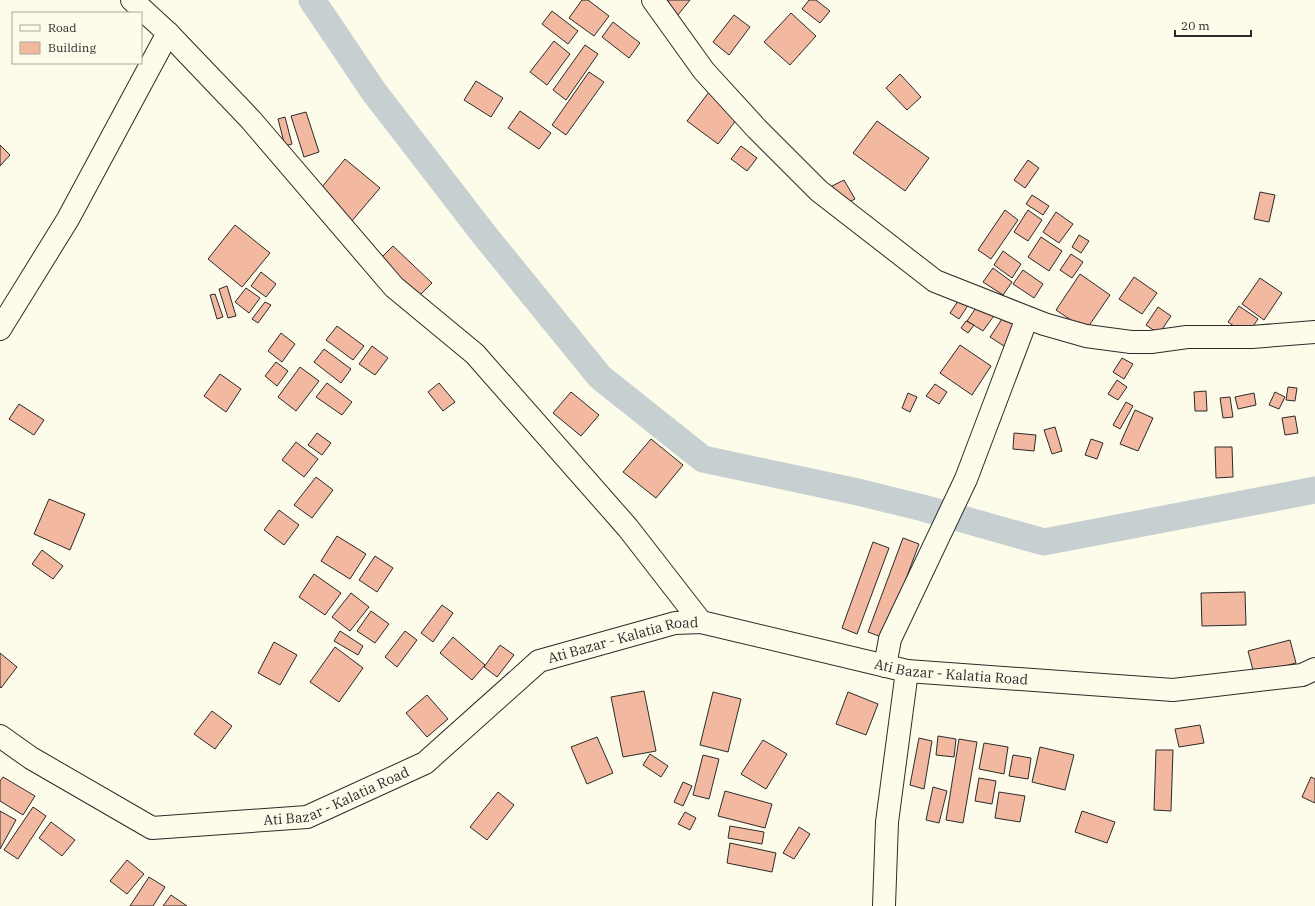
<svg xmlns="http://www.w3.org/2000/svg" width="1315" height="906" viewBox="0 0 1315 906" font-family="'IBM Plex Serif',serif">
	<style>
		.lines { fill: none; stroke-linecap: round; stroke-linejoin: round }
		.canal { stroke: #c7d0d0; stroke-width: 27 }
		.building { fill: #f2b8a0; stroke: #2b2b2b }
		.minor-casing { stroke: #2b2b2b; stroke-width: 24 }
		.major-casing { stroke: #2b2b2b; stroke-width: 24 }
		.minor { stroke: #fdfbea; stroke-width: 22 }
		.major { stroke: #fdfbea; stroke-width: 22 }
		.labels { text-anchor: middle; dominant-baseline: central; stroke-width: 3; stroke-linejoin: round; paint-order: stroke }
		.street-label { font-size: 14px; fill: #2b2b2b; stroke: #fdfbea }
	</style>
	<rect width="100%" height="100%" fill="#fdfbea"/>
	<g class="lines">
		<path class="canal" d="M312,0L374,92L486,237L600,377L703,459L858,492L923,508L1044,542L1315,490"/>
	</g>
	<g class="building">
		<path d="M582,0H588L609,16L594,36L569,18Z"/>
		<path d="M657,0H690L677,16Z"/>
		<path d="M809,0H816L830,11L820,23L802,9Z"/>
		<path d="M552,11L578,31L568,44L542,24Z"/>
		<path d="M791,13L816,36L790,65L764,42Z"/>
		<path d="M734,15L750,27L729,55L713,42Z"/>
		<path d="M613,22L640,43L629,58L602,37Z"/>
		<path d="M554,41L570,54L547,85L530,72Z"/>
		<path d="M585,45L598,54L566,100L553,90Z"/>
		<path d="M589,72L604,82L566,135L552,125Z"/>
		<path d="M900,74L921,97L907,110L886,88Z"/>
		<path d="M476,81L503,98L491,117L464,100Z"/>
		<path d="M709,92L740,115L718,144L687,121Z"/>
		<path d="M520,111L551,133L539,149L508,128Z"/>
		<path d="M306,112L319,152L304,157L291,116Z"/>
		<path d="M285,117L292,144L285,146L278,119Z"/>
		<path d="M877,121L929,158L905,191L853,153Z"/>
		<path d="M0,145L10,155L0,166Z"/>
		<path d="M741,146L757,158L747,171L731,159Z"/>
		<path d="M345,159L380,188L351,222L317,193Z"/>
		<path d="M1028,160L1039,168L1025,188L1014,180Z"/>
		<path d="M844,180L855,199L841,206L830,187Z"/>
		<path d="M1260,192L1275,195L1269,222L1254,219Z"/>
		<path d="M1032,195L1049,206L1043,215L1026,204Z"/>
		<path d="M1005,210L1018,220L991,259L978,250Z"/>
		<path d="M1028,210L1042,220L1028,241L1014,232Z"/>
		<path d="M1056,212L1073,224L1059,243L1043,232Z"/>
		<path d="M235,225L270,253L242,287L208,259Z"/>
		<path d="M1079,235L1089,241L1081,253L1072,247Z"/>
		<path d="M1041,237L1062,251L1049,271L1028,257Z"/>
		<path d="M393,246L432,283L416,299L377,262Z"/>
		<path d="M1003,251L1021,264L1012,278L994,265Z"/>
		<path d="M1071,254L1083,262L1072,278L1060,270Z"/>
		<path d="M993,268L1012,282L1003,295L983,282Z"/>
		<path d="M1023,270L1043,284L1034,298L1013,284Z"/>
		<path d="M261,272L276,284L266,297L251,286Z"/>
		<path d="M1080,274L1110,295L1086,330L1056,310Z"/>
		<path d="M1134,277L1157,293L1142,314L1119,299Z"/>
		<path d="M1260,278L1282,293L1264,320L1242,304Z"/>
		<path d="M227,286L236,316L228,318L219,289Z"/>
		<path d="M246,288L260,298L249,313L235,302Z"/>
		<path d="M215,294L223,317L217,319L210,295Z"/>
		<path d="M960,298L969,304L959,319L950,313Z"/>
		<path d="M265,302L271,305L258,323L252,319Z"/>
		<path d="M980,302L996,313L983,331L967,321Z"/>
		<path d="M1239,306L1258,319L1247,335L1228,322Z"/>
		<path d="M1158,307L1171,316L1159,334L1146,325Z"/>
		<path d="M1004,316L1020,328L1007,348L990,337Z"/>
		<path d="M966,321L974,325L968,333L961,328Z"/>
		<path d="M337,326L364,346L353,360L326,340Z"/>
		<path d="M281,333L295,344L282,362L268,351Z"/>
		<path d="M960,345L991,366L972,395L940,373Z"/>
		<path d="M372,346L388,358L375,375L359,364Z"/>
		<path d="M324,349L351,369L341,383L314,362Z"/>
		<path d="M1122,358L1133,364L1124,379L1113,372Z"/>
		<path d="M276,362L288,371L277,386L265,376Z"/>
		<path d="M300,367L319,381L296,411L278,397Z"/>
		<path d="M220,374L241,389L226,412L204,396Z"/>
		<path d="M1117,380L1127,387L1118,400L1108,394Z"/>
		<path d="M327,383L352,402L342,415L316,397Z"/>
		<path d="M439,383L455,402L443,411L428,392Z"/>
		<path d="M935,384L947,392L939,404L926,396Z"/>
		<path d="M1288,387L1297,388L1295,401L1286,400Z"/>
		<path d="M1206,391L1207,411H1195L1194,392Z"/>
		<path d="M571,392L599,415L581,436L553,413Z"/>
		<path d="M1275,392L1285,397L1279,409L1269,405Z"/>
		<path d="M908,393L917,397L910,412L902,408Z"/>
		<path d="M1254,393L1256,405L1238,409L1235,397Z"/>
		<path d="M1230,397L1233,417L1223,418L1220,398Z"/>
		<path d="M1126,402L1133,406L1120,429L1113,425Z"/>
		<path d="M19,404L44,420L34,435L9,419Z"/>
		<path d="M1135,410L1153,418L1138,451L1120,444Z"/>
		<path d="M1295,416L1298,433L1285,435L1282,418Z"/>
		<path d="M1055,427L1062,451L1052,454L1044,430Z"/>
		<path d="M317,433L331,443L322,455L308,445Z"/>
		<path d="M1014,433L1036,435L1034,451L1013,449Z"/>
		<path d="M651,439L683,465L656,498L623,472Z"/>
		<path d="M1091,439L1103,443L1097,459L1085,455Z"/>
		<path d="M296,442L318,459L304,477L282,460Z"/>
		<path d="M1215,447H1232L1233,477L1216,478Z"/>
		<path d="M316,477L333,490L312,518L294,505Z"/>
		<path d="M49,499L85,514L70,550L34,534Z"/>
		<path d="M279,510L299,525L284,545L264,530Z"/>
		<path d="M337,536L366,554L350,579L321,561Z"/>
		<path d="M903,538L919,544L884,638L868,632Z"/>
		<path d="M873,542L889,548L857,634L842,628Z"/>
		<path d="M42,550L63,566L53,579L32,564Z"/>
		<path d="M375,556L393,568L377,592L359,580Z"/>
		<path d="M314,574L341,593L325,615L299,597Z"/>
		<path d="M1245,592L1246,625L1202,626L1201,593Z"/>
		<path d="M351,593L369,607L350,631L332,617Z"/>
		<path d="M442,605L453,613L433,642L421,633Z"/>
		<path d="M371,611L389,624L375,643L357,631Z"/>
		<path d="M340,631L363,646L358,655L334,641Z"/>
		<path d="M405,631L417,640L397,667L385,657Z"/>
		<path d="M453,637L485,665L472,680L440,653Z"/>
		<path d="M1290,640L1296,663L1254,674L1248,651Z"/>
		<path d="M274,642L297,655L280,685L258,673Z"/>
		<path d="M500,645L514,655L497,677L484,667Z"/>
		<path d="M335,647L363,668L339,702L310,682Z"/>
		<path d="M0,653L17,667L1,688L0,687Z"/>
		<path d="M644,691L656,751L623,757L611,697Z"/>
		<path d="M713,692L741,699L728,752L700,745Z"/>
		<path d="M848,692L878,704L866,735L836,724Z"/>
		<path d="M427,695L448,719L427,737L406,713Z"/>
		<path d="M212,711L232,726L215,749L194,734Z"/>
		<path d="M1200,725L1204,743L1179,747L1175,729Z"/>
		<path d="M938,736L956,739L954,757L936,755Z"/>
		<path d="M597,737L613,773L587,784L571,747Z"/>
		<path d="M919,738L932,741L924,789L910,785Z"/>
		<path d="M959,739L977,742L963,823L946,820Z"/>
		<path d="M763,740L787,754L766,789L741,774Z"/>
		<path d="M984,743L1008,747L1004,774L979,769Z"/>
		<path d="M1040,747L1074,755L1065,790L1032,782Z"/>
		<path d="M1156,750H1173L1171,811L1154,810Z"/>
		<path d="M650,754L668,766L661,777L643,765Z"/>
		<path d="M703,755L719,759L709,799L693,795Z"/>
		<path d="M1013,755L1031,758L1028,779L1009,776Z"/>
		<path d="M3,777L35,796L23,815L0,801V781Z"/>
		<path d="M1311,777L1315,779V803L1302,797Z"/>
		<path d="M979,778L996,781L992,804L975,801Z"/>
		<path d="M683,782L692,786L683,806L674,802Z"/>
		<path d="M933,787L947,791L939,823L926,820Z"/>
		<path d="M725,791L772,804L765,828L718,816Z"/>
		<path d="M498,792L514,805L487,840L470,827Z"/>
		<path d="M999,792L1025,796L1020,822L995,818Z"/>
		<path d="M33,807L46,816L18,859L4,850Z"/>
		<path d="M0,811L16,820L0,849Z"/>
		<path d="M1082,811L1115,822L1107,843L1075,832Z"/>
		<path d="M685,812L696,818L690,830L678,824Z"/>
		<path d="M51,822L75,840L62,856L39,838Z"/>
		<path d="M730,826L764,832L762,844L728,838Z"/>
		<path d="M799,827L810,834L794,859L783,853Z"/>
		<path d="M730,843L776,853L772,872L727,863Z"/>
		<path d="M127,860L144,874L127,894L110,881Z"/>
		<path d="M149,877L165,887L153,906H130Z"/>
		<path d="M171,895L187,906H163Z"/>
	</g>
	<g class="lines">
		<g class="minor-casing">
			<g id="minor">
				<path d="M132,0L168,33L251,120L394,287L475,354L628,528L701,622"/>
				<path d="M653,0L704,71L757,129L819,191L935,281L1044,324L1086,336L1131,342H1151L1187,337H1252L1315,332"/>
				<path d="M0,329L68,219L168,33"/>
				<path d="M885,666L890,639L966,479L1027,318"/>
				<path d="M884,906L887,822L907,671"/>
			</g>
		</g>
		<g class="major-casing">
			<g id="major">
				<path id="s1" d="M0,736L31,758L152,828L307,817L425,763L539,661L675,623L701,622L907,671L1173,690L1302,675L1315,669"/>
			</g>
		</g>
		<use href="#minor" class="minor"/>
		<use href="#major" class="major"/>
	</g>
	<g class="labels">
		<g class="street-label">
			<text stroke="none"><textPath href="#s1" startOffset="703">Ati Bazar - Kalatia Road</textPath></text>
			<text stroke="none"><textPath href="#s1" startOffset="1039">Ati Bazar - Kalatia Road</textPath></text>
			<text stroke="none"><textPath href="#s1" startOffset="367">Ati Bazar - Kalatia Road</textPath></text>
		</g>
	</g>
	<rect x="12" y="12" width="130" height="52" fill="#fdfbea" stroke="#a9a89e"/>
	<rect x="20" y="25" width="20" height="6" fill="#fdfbea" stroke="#a9a89e"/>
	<text x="48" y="32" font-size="12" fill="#2b2b2b">Road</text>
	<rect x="20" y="42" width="20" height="12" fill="#f2b8a0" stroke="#a9a89e"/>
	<text x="48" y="52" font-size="12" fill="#2b2b2b">Building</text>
	<path d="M1175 30v6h76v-6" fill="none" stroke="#2b2b2b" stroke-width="2"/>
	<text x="1181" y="30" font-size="12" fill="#2b2b2b" stroke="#fdfbea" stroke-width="3" paint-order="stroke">20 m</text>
</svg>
